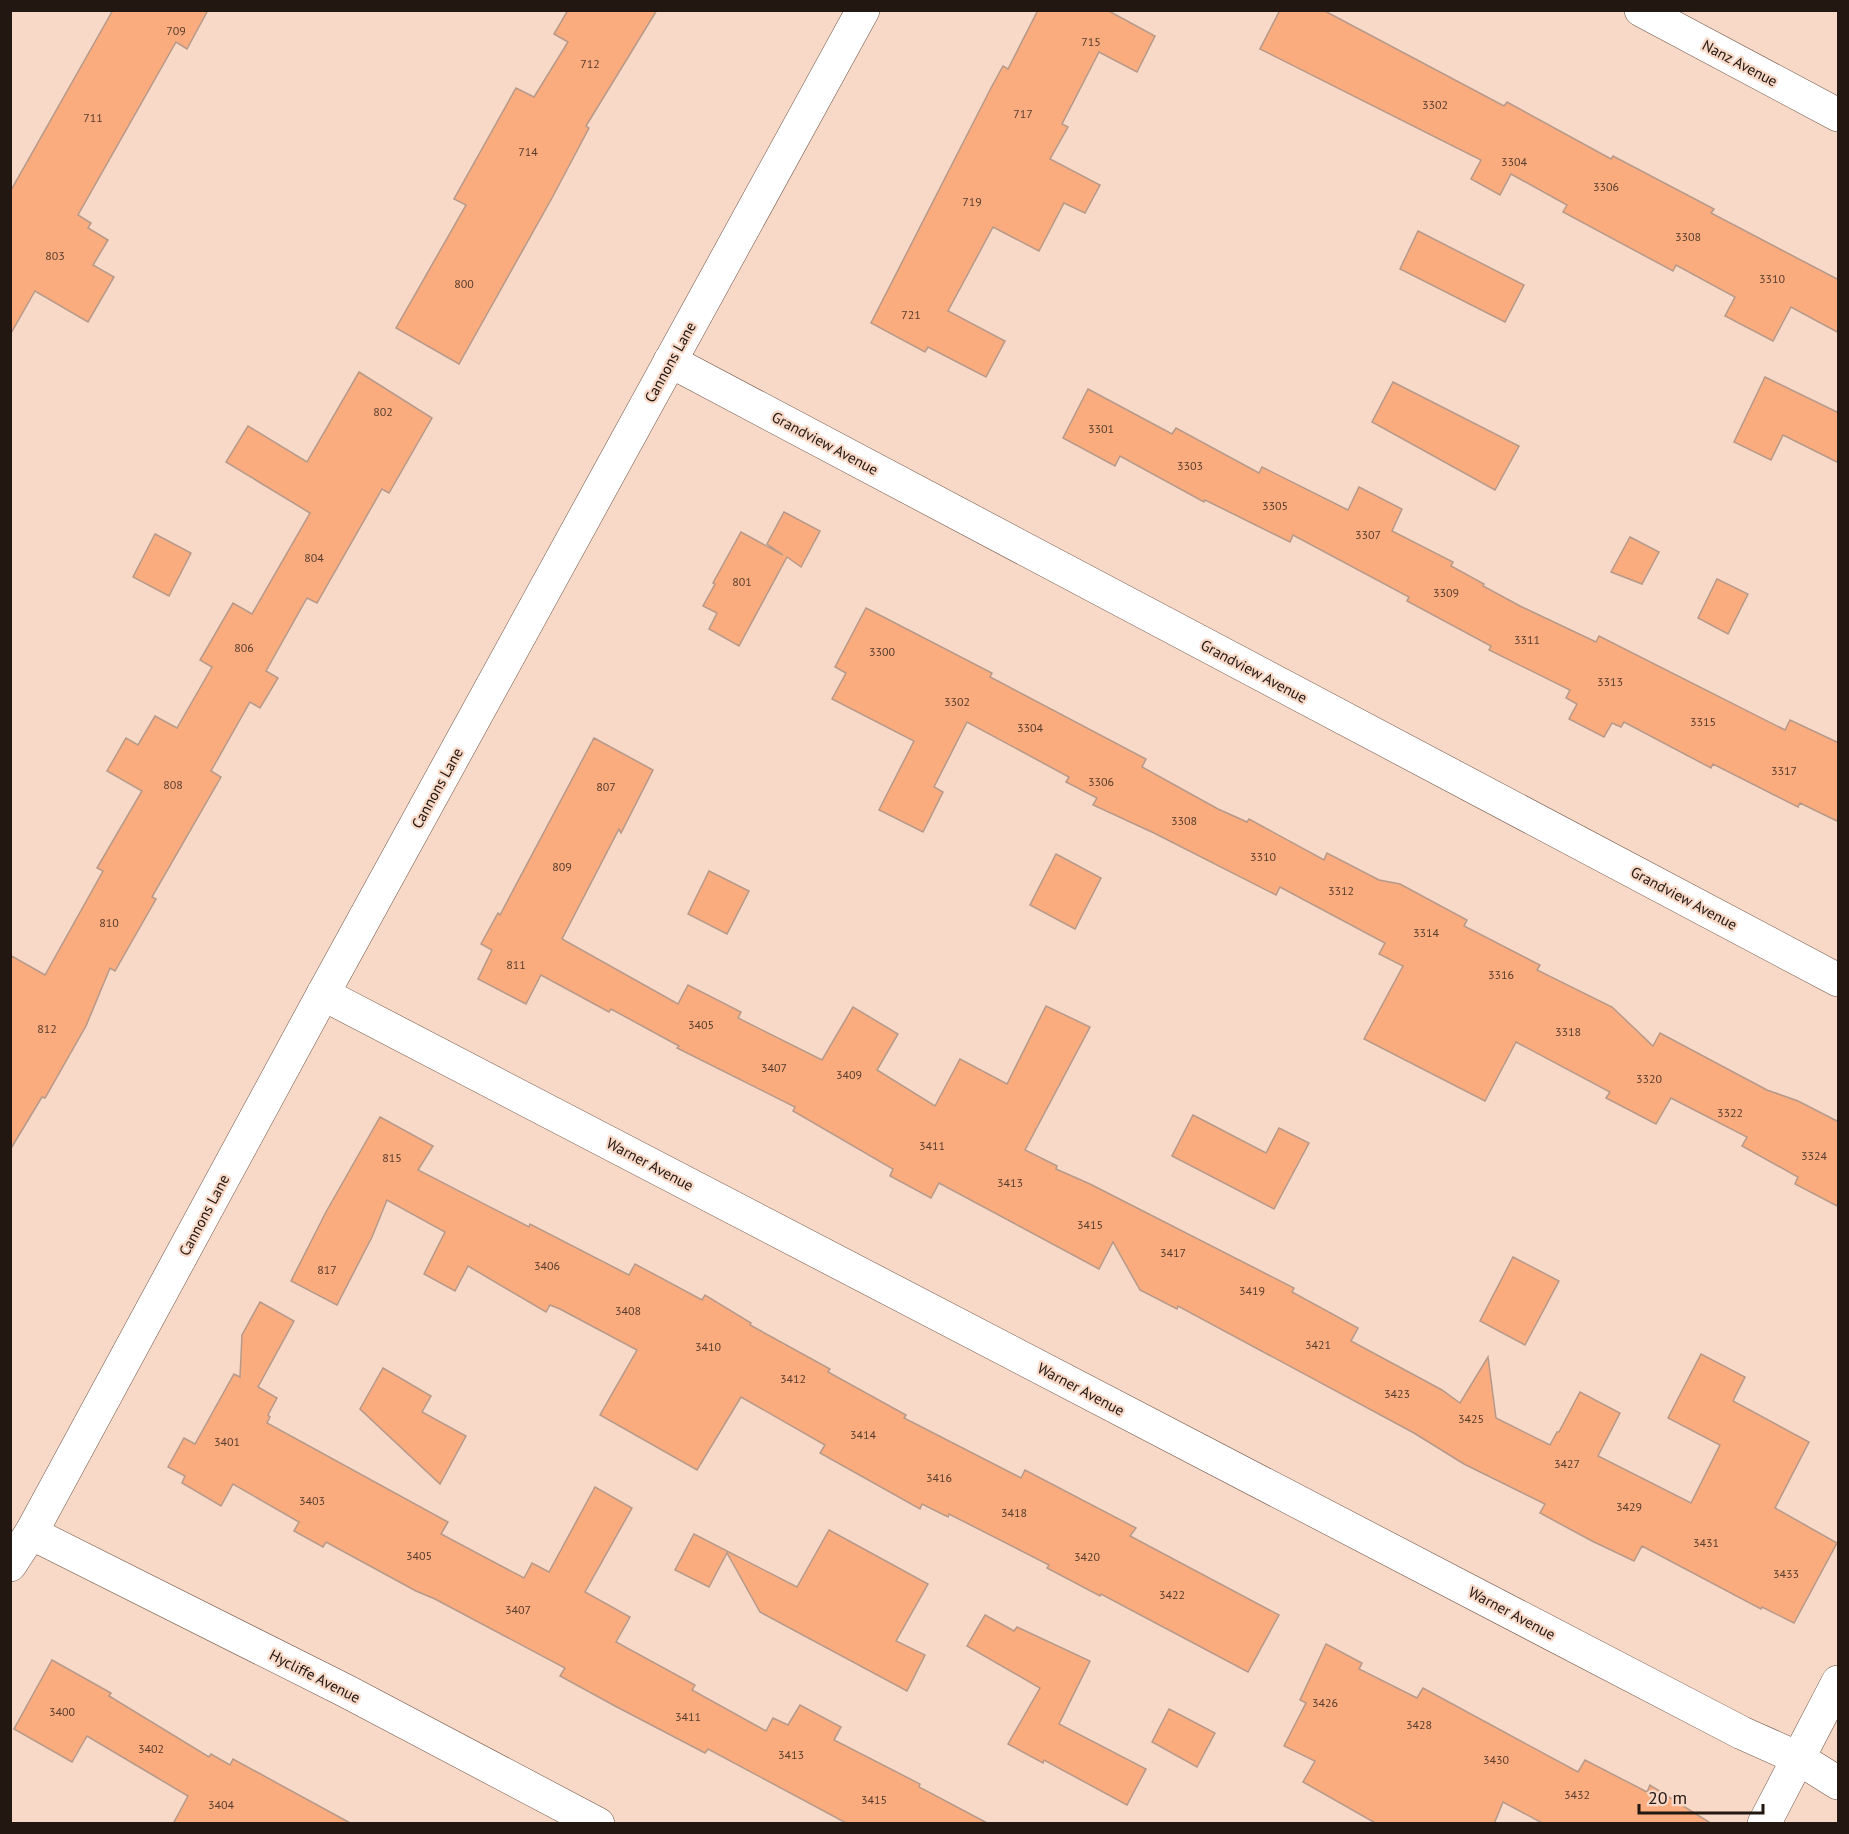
<svg xmlns="http://www.w3.org/2000/svg" width="1849" height="1834" viewBox="0 0 1849 1834" font-family="'PT Sans',sans-serif">
	<style>
		.building { fill: #faac7f; stroke: #b69989; stroke-width: 1.5 }
		.lines { fill: none; stroke-linecap: round; stroke-linejoin: round }
		.minor-casing { stroke: #6f5546; stroke-width: 34 }
		.secondary-casing { stroke: #6f5546; stroke-width: 34 }
		.minor { stroke: #fff; stroke-width: 33 }
		.secondary { stroke: #fff; stroke-width: 33 }
		.labels { text-anchor: middle; dominant-baseline: central; stroke-width: 4.5; stroke-linejoin: round; paint-order: stroke }
		.number-label { font-size: 12px; fill: #583c2c }
		.street-label { font-size: 15px; fill: #221711; stroke: #f8d8c7 }
	</style>
	<rect width="100%" height="100%" fill="#f8d8c7"/>
	<g class="building">
		<path d="M113,10H208L187,49L176,42L78,215L91,223L88,228L108,240L93,265L114,277L88,322L35,291L10,335V192Z"/>
		<path d="M568,10H657L586,126L589,128L552,198L459,364L396,328L466,205L454,199L516,88L534,97L568,42L554,34Z"/>
		<path d="M1038,10H1107L1155,36L1137,72L1099,52L1062,124L1068,127L1050,159L1100,185L1085,213L1064,203L1039,251L993,227L948,311L1005,341L986,377L928,347L925,352L871,323L991,88L1003,66L1008,69Z"/>
		<path d="M1280,10H1323L1504,106L1507,102L1611,159L1613,156L1714,209L1711,213L1839,280V333L1791,307L1773,341L1725,316L1735,297L1676,265L1673,271L1563,212L1567,205L1511,174L1500,195L1471,179L1481,160L1260,49Z"/>
		<path d="M1418,231L1524,285L1505,322L1400,269Z"/>
		<path d="M359,372L432,418L389,493L382,489L317,603L307,598L266,671L278,678L260,708L250,702L211,771L221,777L152,897L156,899L115,971L110,968L86,1026L45,1098L42,1097L10,1150V955L45,975L103,871L97,868L142,791L107,771L126,738L138,745L155,716L177,728L212,667L200,660L233,603L252,614L310,513L226,462L248,426L307,462Z"/>
		<path d="M1765,377L1839,413V463L1783,435L1771,460L1734,442Z"/>
		<path d="M1393,382L1519,446L1495,490L1372,422Z"/>
		<path d="M1088,389L1172,434L1176,428L1259,473L1262,467L1348,510L1359,487L1402,509L1392,531L1453,562L1451,566L1484,584L1483,586L1520,606L1596,642L1599,636L1785,730L1790,720L1839,743V822L1800,803L1798,807L1713,764L1711,768L1624,722L1621,727L1612,723L1604,737L1569,719L1577,704L1566,698L1570,690L1489,650L1491,646L1407,601L1409,597L1293,535L1290,542L1205,500L1204,502L1120,456L1115,466L1063,438Z"/>
		<path d="M784,512L820,531L801,567L787,557L739,646L709,629L717,613L703,606L715,584L713,583L741,532L783,555L767,544Z"/>
		<path d="M155,534L191,553L169,596L133,577Z"/>
		<path d="M1630,537L1659,552L1642,584L1611,572Z"/>
		<path d="M1717,579L1748,594L1728,634L1698,618Z"/>
		<path d="M866,608L992,673L990,677L1146,759L1142,767L1218,809L1247,822L1249,819L1324,860L1327,853L1379,880L1400,884L1467,920L1464,926L1540,965L1537,970L1612,1007L1653,1046L1660,1033L1767,1090L1798,1101L1839,1122V1207L1795,1184L1798,1177L1742,1146L1747,1137L1671,1098L1656,1124L1606,1098L1610,1092L1516,1042L1485,1101L1364,1039L1403,966L1379,954L1385,943L1280,887L1276,895L1154,833L1093,805L1097,798L1066,782L1069,777L967,722L934,787L943,792L923,832L879,810L914,741L832,699L846,673L835,667Z"/>
		<path d="M594,738L653,770L621,833L619,829L562,939L678,1004L688,985L741,1012L738,1018L822,1060L853,1007L898,1034L877,1070L935,1106L960,1059L1007,1084L1046,1006L1090,1027L1025,1150L1057,1166L1056,1169L1090,1184L1294,1288L1292,1292L1358,1328L1351,1341L1442,1390L1460,1403L1488,1357L1496,1418L1550,1445L1557,1432H1559L1580,1392L1620,1413L1598,1456L1691,1503L1720,1445L1668,1418L1701,1354L1745,1377L1733,1401L1809,1442L1775,1508L1837,1543L1794,1623L1762,1607L1761,1609L1642,1546L1634,1561L1592,1541L1540,1513L1545,1504L1464,1464L1414,1433L1178,1306L1177,1309L1140,1290L1113,1242L1099,1269L939,1183L931,1198L890,1176L893,1169L793,1111L795,1107L677,1048L679,1046L611,1009L609,1012L541,975L526,1004L478,979L492,950L481,944L498,913L500,915Z"/>
		<path d="M1056,854L1101,878L1075,929L1030,905Z"/>
		<path d="M709,871L749,891L727,934L688,914Z"/>
		<path d="M1193,1115L1266,1153L1279,1128L1309,1143L1274,1209L1172,1156Z"/>
		<path d="M380,1117L433,1146L418,1170L529,1227L530,1224L629,1275L635,1264L702,1300L705,1295L751,1323L750,1325L830,1369L828,1372L906,1415L904,1418L1021,1478L1025,1470L1136,1528L1130,1536L1279,1615L1248,1672L1101,1594L1100,1596L1047,1568L1049,1565L949,1514L948,1517L922,1504L920,1509L820,1453L825,1445L741,1397L697,1470L600,1415L637,1350L560,1309L550,1305L546,1312L468,1266L455,1291L424,1274L445,1232L387,1200L372,1237L337,1305L291,1281L326,1212Z"/>
		<path d="M1513,1257L1559,1281L1525,1345L1480,1321Z"/>
		<path d="M260,1302L294,1321L258,1387L277,1398L268,1415L270,1417L267,1423L448,1522L441,1534L524,1578L532,1563L549,1572L595,1487L632,1508L585,1592L630,1617L616,1642L695,1685L692,1690L766,1731L773,1718L788,1725L800,1705L841,1727L834,1740L920,1784L919,1787L989,1824H848L708,1749L705,1753L615,1706L560,1676L565,1668L435,1599L416,1591L326,1542L323,1547L294,1531L299,1522L233,1484L221,1506L182,1483L185,1476L168,1467L184,1438L195,1444L234,1374L240,1377L242,1335Z"/>
		<path d="M383,1368L431,1396L422,1412L466,1436L440,1484L360,1409Z"/>
		<path d="M829,1530L928,1584L896,1641L925,1655L907,1691L760,1612L727,1553L709,1587L675,1570L694,1534L797,1587Z"/>
		<path d="M985,1615L1014,1631L1017,1627L1090,1661L1059,1724L1146,1769L1127,1805L1044,1760L1043,1763L1008,1744L1040,1688L967,1646Z"/>
		<path d="M1326,1644L1362,1663L1359,1669L1417,1698L1423,1688L1578,1772L1585,1760L1647,1792L1650,1785L1712,1824H1544L1503,1802L1494,1824H1377L1303,1782L1315,1761L1284,1746L1306,1703L1300,1700Z"/>
		<path d="M52,1660L111,1693L109,1696L209,1757L211,1754L230,1765L233,1759L352,1824H173L188,1796L156,1777L87,1736L72,1762L14,1729Z"/>
		<path d="M1169,1709L1215,1733L1197,1767L1152,1742Z"/>
	</g>
	<g class="lines">
		<g class="minor-casing">
			<g id="minor">
				<path d="M1641,10L1838,115"/>
				<path d="M670,361L1838,980"/>
				<path d="M323,994L1742,1733L1798,1758L1838,1783"/>
				<path d="M31,1533L346,1691L598,1824"/>
				<path d="M1764,1824L1838,1682"/>
			</g>
		</g>
		<g class="secondary-casing">
			<path id="secondary" d="M10,1565L31,1533L323,994L863,10"/>
		</g>
		<use href="#minor" class="minor"/>
		<use href="#secondary" class="secondary"/>
	</g>
	<g class="labels">
		<g class="number-label">
			<text x="176" y="30">709</text>
			<text x="1091" y="41">715</text>
			<text x="590" y="63">712</text>
			<text x="1435" y="104">3302</text>
			<text x="1023" y="113">717</text>
			<text x="93" y="117">711</text>
			<text x="528" y="151">714</text>
			<text x="1514" y="161">3304</text>
			<text x="1606" y="186">3306</text>
			<text x="972" y="201">719</text>
			<text x="1688" y="236">3308</text>
			<text x="55" y="255">803</text>
			<text x="1772" y="278">3310</text>
			<text x="464" y="283">800</text>
			<text x="911" y="314">721</text>
			<text x="383" y="411">802</text>
			<text x="1101" y="428">3301</text>
			<text x="1190" y="465">3303</text>
			<text x="1275" y="505">3305</text>
			<text x="1368" y="534">3307</text>
			<text x="314" y="557">804</text>
			<text x="742" y="581">801</text>
			<text x="1446" y="592">3309</text>
			<text x="1527" y="639">3311</text>
			<text x="244" y="647">806</text>
			<text x="882" y="651">3300</text>
			<text x="1610" y="681">3313</text>
			<text x="957" y="701">3302</text>
			<text x="1703" y="721">3315</text>
			<text x="1030" y="727">3304</text>
			<text x="1784" y="770">3317</text>
			<text x="1101" y="781">3306</text>
			<text x="173" y="784">808</text>
			<text x="606" y="786">807</text>
			<text x="1184" y="820">3308</text>
			<text x="1263" y="856">3310</text>
			<text x="562" y="866">809</text>
			<text x="1341" y="890">3312</text>
			<text x="109" y="922">810</text>
			<text x="1426" y="932">3314</text>
			<text x="516" y="964">811</text>
			<text x="1501" y="974">3316</text>
			<text x="701" y="1024">3405</text>
			<text x="47" y="1028">812</text>
			<text x="1568" y="1031">3318</text>
			<text x="774" y="1067">3407</text>
			<text x="849" y="1074">3409</text>
			<text x="1649" y="1078">3320</text>
			<text x="1730" y="1112">3322</text>
			<text x="932" y="1145">3411</text>
			<text x="1814" y="1155">3324</text>
			<text x="392" y="1157">815</text>
			<text x="1010" y="1182">3413</text>
			<text x="1090" y="1224">3415</text>
			<text x="1173" y="1252">3417</text>
			<text x="547" y="1265">3406</text>
			<text x="327" y="1269">817</text>
			<text x="1252" y="1290">3419</text>
			<text x="628" y="1310">3408</text>
			<text x="1318" y="1344">3421</text>
			<text x="708" y="1346">3410</text>
			<text x="793" y="1378">3412</text>
			<text x="1397" y="1393">3423</text>
			<text x="1471" y="1418">3425</text>
			<text x="863" y="1434">3414</text>
			<text x="227" y="1441">3401</text>
			<text x="1567" y="1463">3427</text>
			<text x="939" y="1477">3416</text>
			<text x="312" y="1500">3403</text>
			<text x="1629" y="1506">3429</text>
			<text x="1014" y="1512">3418</text>
			<text x="1706" y="1542">3431</text>
			<text x="419" y="1555">3405</text>
			<text x="1087" y="1556">3420</text>
			<text x="1786" y="1573">3433</text>
			<text x="1172" y="1594">3422</text>
			<text x="518" y="1609">3407</text>
			<text x="1325" y="1702">3426</text>
			<text x="62" y="1711">3400</text>
			<text x="688" y="1716">3411</text>
			<text x="1419" y="1724">3428</text>
			<text x="151" y="1748">3402</text>
			<text x="791" y="1754">3413</text>
			<text x="1496" y="1759">3430</text>
			<text x="1577" y="1794">3432</text>
			<text x="874" y="1799">3415</text>
			<text x="221" y="1804">3404</text>
		</g>
		<g class="street-label">
			<text transform="translate(1740 63) rotate(28)">Nanz Avenue</text>
			<text transform="translate(670 362) rotate(-61)">Cannons Lane</text>
			<text transform="translate(825 443) rotate(28)">Grandview Avenue</text>
			<text transform="translate(1254 671) rotate(28)">Grandview Avenue</text>
			<text transform="translate(437 788) rotate(-61)">Cannons Lane</text>
			<text transform="translate(1684 898) rotate(28)">Grandview Avenue</text>
			<text transform="translate(650 1164) rotate(28)">Warner Avenue</text>
			<text transform="translate(204 1215) rotate(-62)">Cannons Lane</text>
			<text transform="translate(1081 1389) rotate(28)">Warner Avenue</text>
			<text transform="translate(1512 1613) rotate(28)">Warner Avenue</text>
			<text transform="translate(315 1676) rotate(27)">Hycliffe Avenue</text>
		</g>
	</g>
	<rect width="1849" height="1834" fill="none" stroke="#221711" stroke-width="24"/>
	<path d="M1639 1804v9h124v-9" fill="none" stroke="#221711" stroke-width="3"/>
	<text x="1648" y="1804" font-size="18" fill="#221711" stroke="#f8d8c7" stroke-width="4.5" paint-order="stroke">20 m</text>
</svg>
